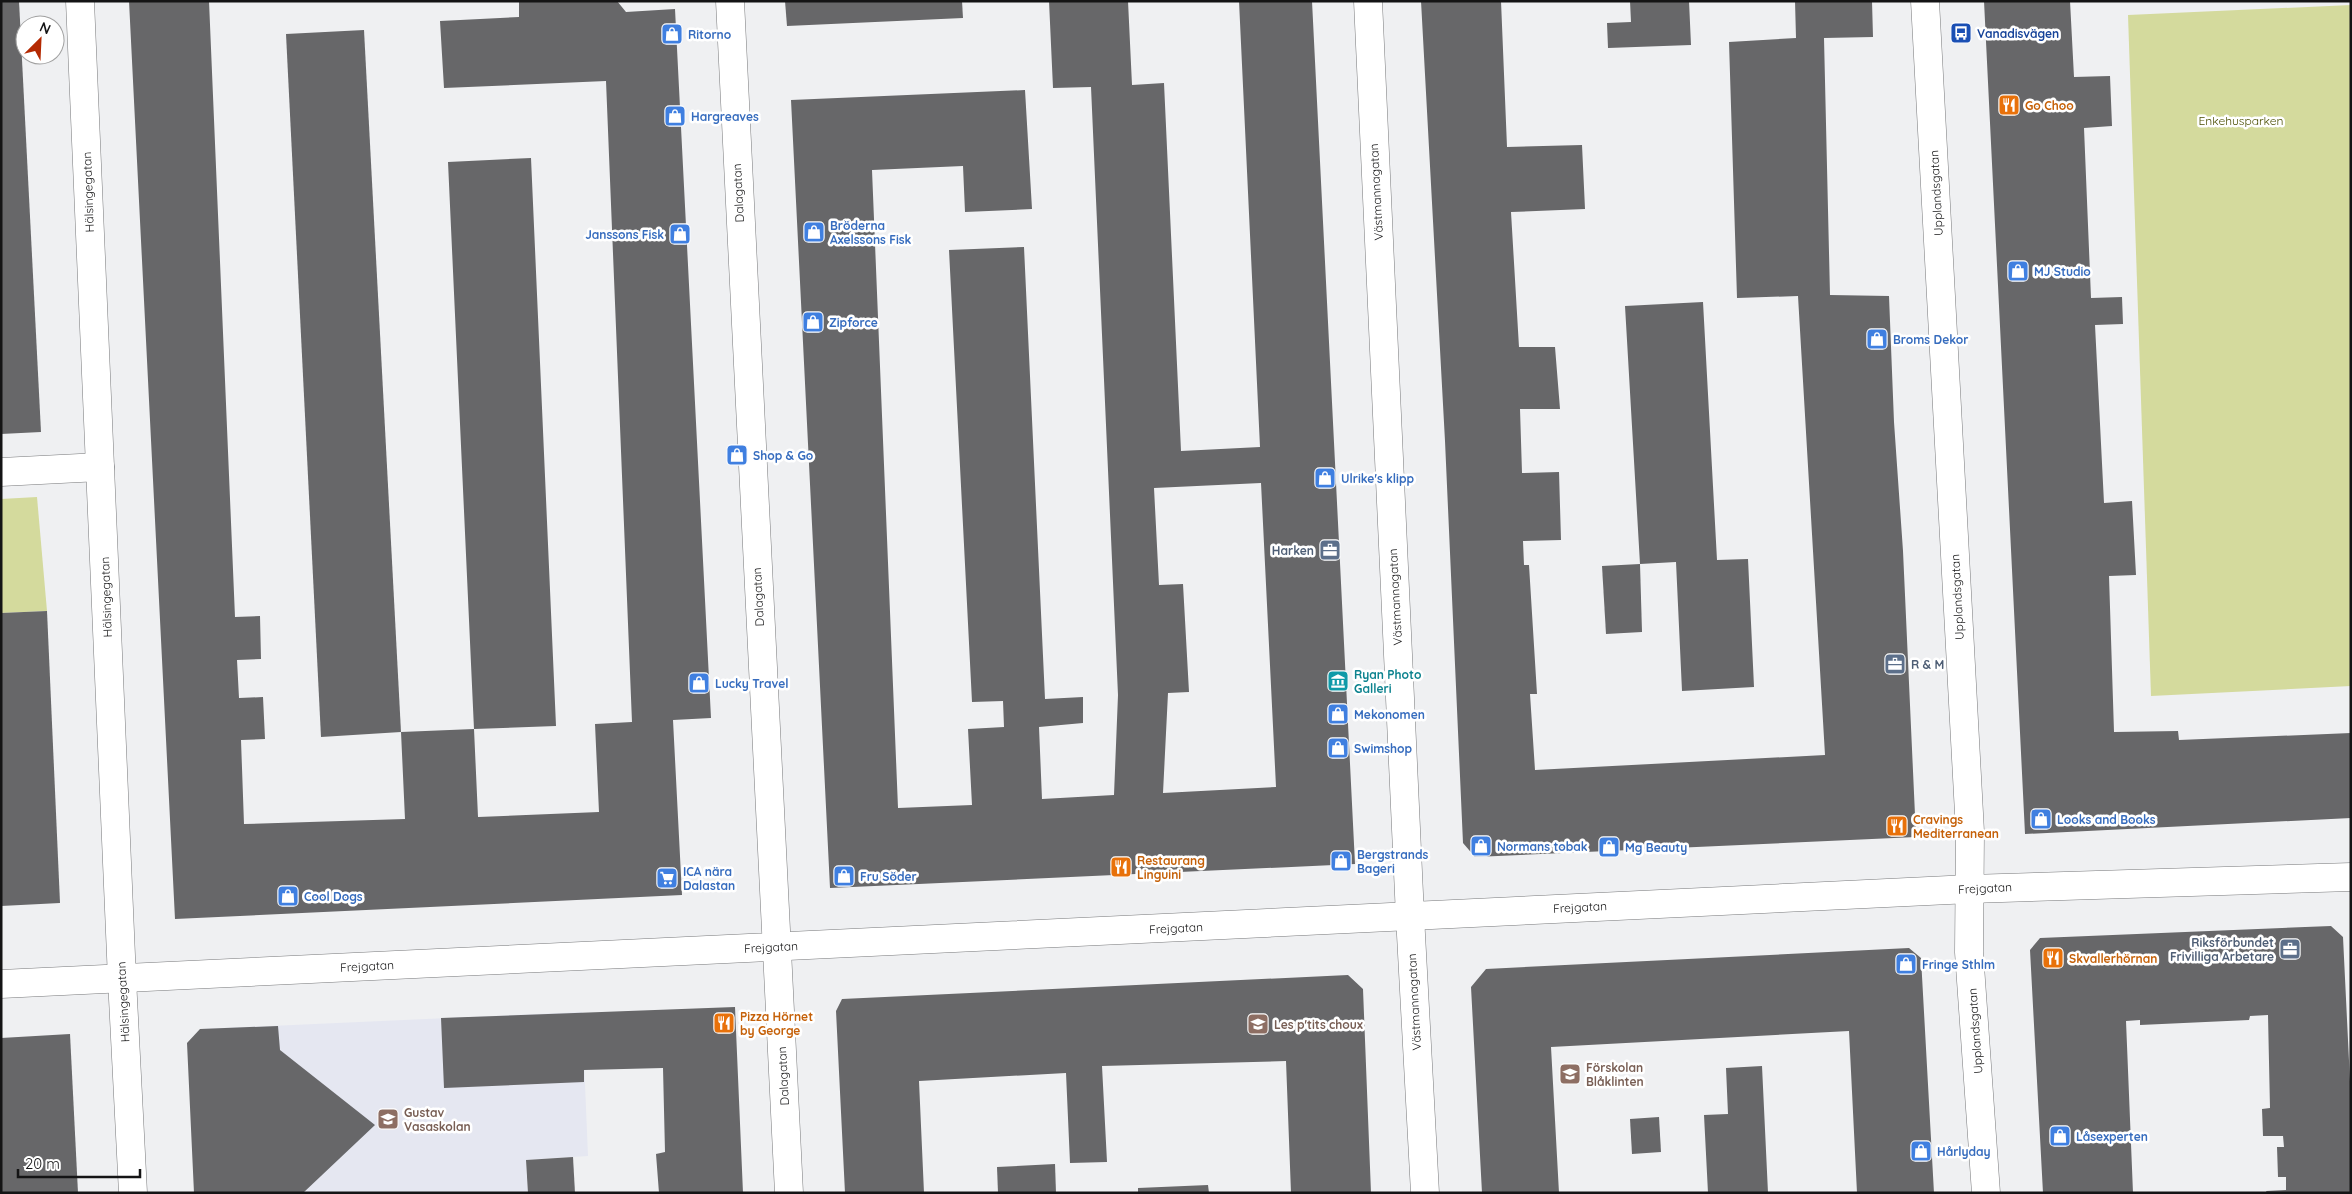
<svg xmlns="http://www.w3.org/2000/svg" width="2352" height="1194" viewBox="0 0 2352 1194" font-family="Quicksand,sans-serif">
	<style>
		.built { fill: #e5e7f1 }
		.green { fill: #d4da9d }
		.building { fill: #676769; fill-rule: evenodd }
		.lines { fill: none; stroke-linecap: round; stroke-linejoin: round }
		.minor-casing { stroke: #78797b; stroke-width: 29 }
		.minor { stroke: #fff; stroke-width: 28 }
		.labels { text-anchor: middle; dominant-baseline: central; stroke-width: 5; stroke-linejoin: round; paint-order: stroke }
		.transit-label { font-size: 12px; font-weight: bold; fill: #164399; stroke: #fff; text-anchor: start }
		.shop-label { font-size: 12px; font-weight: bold; fill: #366cbe; stroke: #fff; text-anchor: start }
		.food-label { font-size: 12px; font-weight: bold; fill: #c56008; stroke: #fff; text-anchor: start }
		.park-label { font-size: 12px; fill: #4c4f04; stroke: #fff }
		.street-label { font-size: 12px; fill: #141415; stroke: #fff }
		.service-label { font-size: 12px; font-weight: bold; fill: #4e5e75; stroke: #fff; text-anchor: end }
		.culture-label { font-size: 12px; font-weight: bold; fill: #0d838f; stroke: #fff; text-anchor: start }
		.education-label { font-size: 12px; font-weight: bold; fill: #785e54; stroke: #fff; text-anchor: start }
	</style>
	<rect width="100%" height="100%" fill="#eff0f2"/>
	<path class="built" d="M582,1012L588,1156L526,1160L528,1193H194L201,1029Z"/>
	<g class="green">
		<path d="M2351,5V686L2151,696L2128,15Z"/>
		<path d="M37,497L47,611L1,613V499Z"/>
	</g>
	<g class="building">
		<path d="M1,1H19L41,432L1,434Z"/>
		<path d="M129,1H209L235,617L260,616L261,659L237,660L239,698L263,697L265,739L241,740L244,824L405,819L401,732L474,729L448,162L531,158L556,726L474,729L478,817L599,812L595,724L632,722L606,81L444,88L440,21L519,17V1H617L626,12L675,9L711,718L673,720L682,895L175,919Z"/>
		<path d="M785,1H962L963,18L787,26Z"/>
		<path d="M1049,1H1128L1132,85L1164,83L1181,451L1260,447L1239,1H1312L1355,864L830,888L791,100L1025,90L1032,209L965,212L963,166L872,170L898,808L972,805L968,729L1004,727L1003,701L972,702L949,250L1024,247L1045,699L1083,697V723L1039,727L1042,799L1114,795L1118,695L1091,87L1053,88ZM1261,483L1276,787L1163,793L1168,693L1189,692L1183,584L1159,585L1154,488Z"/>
		<path d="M1421,1H1501L1507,147L1582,145L1585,209L1511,212L1519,347H1555L1560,409H1520L1522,473L1559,472L1561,540L1523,541L1524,565H1529L1537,694H1530L1535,770L1825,755L1798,296L1737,298L1729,42L1796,38L1795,1H1872L1873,37L1824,38L1830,295L1889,296L1894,422L1903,551L1916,837L1475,857L1463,843L1445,441Z"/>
		<path d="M1630,1H1689L1691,45L1608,48L1607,23L1631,22Z"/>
		<path d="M1984,1H2070L2074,77L2110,76L2112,126L2084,128L2091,298L2122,297L2123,324L2095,325L2104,503L2132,501L2136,575L2109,576L2114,732L2178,731L2179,740L2351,733V818L2025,834Z"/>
		<path d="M364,30L401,732L321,737L286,34Z"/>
		<path d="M1703,302L1717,560L1748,559L1754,687L1682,691L1676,562L1640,564L1625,306Z"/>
		<path d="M1640,564L1642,632L1606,634L1602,566Z"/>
		<path d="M47,611L60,903L1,906V613Z"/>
		<path d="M2331,926L2343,937L2351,1102V1193H2267L2266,1191L2286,1190V1177H2278L2277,1147H2284L2283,1136H2263L2262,1109L2270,1108L2268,1015L2250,1016L2249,1020L2140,1025V1020L2126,1021L2133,1193H2043L2030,950L2040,938Z"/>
		<path d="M1909,948L1921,958L1934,1193H1857L1849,1031L1551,1047L1559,1193H1482L1471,987L1486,969Z"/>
		<path d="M1348,975L1363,989L1371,1193H1291L1286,1061L1102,1066L1107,1162L1070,1163L1066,1073L919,1081L924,1193H845L836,1011L842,999Z"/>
		<path d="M735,1007L743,1193H659L656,1154L665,1152L663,1068L584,1070V1082L444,1088L441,1018Z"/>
		<path d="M278,1026L280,1050L375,1125L303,1193H194L187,1043L200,1029Z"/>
		<path d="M70,1034L78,1193H1V1038Z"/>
		<path d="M1762,1066L1768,1193H1708L1704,1115L1728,1114L1726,1068Z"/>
		<path d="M1659,1117L1661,1152L1632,1154L1630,1119Z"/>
		<path d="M573,1157L575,1193H528L526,1160Z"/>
		<path d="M1055,1164L1056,1193H998L997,1167Z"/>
		<path d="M1208,1185L1209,1193H1138V1188Z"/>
	</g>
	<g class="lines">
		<g class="minor-casing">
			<g id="minor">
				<path d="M80,1L122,979L133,1193"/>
				<path d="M730,1L789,1193"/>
				<path d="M1368,1L1410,916L1425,1193"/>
				<path d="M1925,1L1970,832L1969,952L1986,1193"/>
				<path d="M1,472L100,467"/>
				<path d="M1,984L1970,889L2351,877"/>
			</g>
		</g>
		<use href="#minor" class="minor"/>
	</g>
	<defs>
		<g id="bus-square" transform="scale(1.125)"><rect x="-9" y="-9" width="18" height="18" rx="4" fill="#1a4fb4" stroke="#fff"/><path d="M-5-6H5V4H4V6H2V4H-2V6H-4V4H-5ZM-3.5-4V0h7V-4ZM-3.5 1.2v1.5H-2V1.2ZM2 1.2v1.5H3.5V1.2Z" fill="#fff"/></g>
		<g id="shop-square" transform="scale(1.125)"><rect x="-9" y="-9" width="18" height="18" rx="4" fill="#3f7fe0" stroke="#fff"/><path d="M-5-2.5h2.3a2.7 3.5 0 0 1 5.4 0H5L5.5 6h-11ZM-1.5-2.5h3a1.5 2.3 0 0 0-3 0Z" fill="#fff"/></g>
		<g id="restaurant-square" transform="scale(1.125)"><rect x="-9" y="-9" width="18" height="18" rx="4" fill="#e8710a" stroke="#fff"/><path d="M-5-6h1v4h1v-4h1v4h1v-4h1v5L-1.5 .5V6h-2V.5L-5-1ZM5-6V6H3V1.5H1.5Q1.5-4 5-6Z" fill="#fff"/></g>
		<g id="office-square" transform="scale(1.125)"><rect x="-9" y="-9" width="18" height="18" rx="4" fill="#5c6f8a" stroke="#fff"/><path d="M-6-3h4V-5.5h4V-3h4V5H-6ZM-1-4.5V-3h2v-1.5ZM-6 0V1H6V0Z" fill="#fff"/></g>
		<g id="museum-square" transform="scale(1.125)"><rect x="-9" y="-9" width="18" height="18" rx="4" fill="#0f9aa8" stroke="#fff"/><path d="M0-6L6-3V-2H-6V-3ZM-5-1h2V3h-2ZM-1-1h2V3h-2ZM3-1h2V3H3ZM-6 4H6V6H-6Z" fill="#fff"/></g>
		<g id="supermarket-square" transform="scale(1.125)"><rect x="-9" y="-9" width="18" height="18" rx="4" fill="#3f7fe0" stroke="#fff"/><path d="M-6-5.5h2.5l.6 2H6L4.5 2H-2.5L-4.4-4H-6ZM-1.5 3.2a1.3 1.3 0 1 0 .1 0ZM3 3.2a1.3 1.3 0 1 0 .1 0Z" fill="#fff"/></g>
		<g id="school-square" transform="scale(1.125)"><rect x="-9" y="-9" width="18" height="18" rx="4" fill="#8d6e63" stroke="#fff"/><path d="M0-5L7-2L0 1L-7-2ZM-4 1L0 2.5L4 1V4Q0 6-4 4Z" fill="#fff"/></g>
	</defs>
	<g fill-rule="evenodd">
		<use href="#bus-square" x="1961" y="33"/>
		<use href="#shop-square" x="672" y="34"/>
		<use href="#restaurant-square" x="2009" y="105"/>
		<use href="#shop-square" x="675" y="116"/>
		<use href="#shop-square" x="814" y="232"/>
		<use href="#shop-square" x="680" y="234"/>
		<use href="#shop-square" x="2018" y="271"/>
		<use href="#shop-square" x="813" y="322"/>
		<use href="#shop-square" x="1877" y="339"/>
		<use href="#shop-square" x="737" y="455"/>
		<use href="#shop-square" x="1325" y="478"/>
		<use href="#office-square" x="1330" y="550"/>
		<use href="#office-square" x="1895" y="664"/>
		<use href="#museum-square" x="1338" y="681"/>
		<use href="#shop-square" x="699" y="683"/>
		<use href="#shop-square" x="1338" y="714"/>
		<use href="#shop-square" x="1338" y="748"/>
		<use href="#shop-square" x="2041" y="819"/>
		<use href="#restaurant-square" x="1897" y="826"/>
		<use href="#shop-square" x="1481" y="846"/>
		<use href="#shop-square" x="1609" y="847"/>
		<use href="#shop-square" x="1341" y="861"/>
		<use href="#restaurant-square" x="1121" y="867"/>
		<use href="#shop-square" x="844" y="876"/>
		<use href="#supermarket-square" x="667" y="878"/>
		<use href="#shop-square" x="288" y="896"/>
		<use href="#office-square" x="2290" y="949"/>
		<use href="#restaurant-square" x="2053" y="958"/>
		<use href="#shop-square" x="1906" y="964"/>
		<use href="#restaurant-square" x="724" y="1023"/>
		<use href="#school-square" x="1258" y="1024"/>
		<use href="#school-square" x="1570" y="1074"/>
		<use href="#school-square" x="388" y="1119"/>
		<use href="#shop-square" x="2060" y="1136"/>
		<use href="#shop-square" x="1921" y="1151"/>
	</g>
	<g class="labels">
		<g class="transit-label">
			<text x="1977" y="33">Vanadisvägen</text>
		</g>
		<g class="shop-label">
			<text x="688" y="34">Ritorno</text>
			<text x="691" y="116">Hargreaves</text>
			<text x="830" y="225">Bröderna<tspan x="830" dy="14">Axelssons Fisk</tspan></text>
			<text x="664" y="234" text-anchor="end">Janssons Fisk</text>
			<text x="2034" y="271">MJ Studio</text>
			<text x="829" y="322">Zipforce</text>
			<text x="1893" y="339">Broms Dekor</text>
			<text x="753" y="455">Shop &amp; Go</text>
			<text x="1341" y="478">Ulrike's klipp</text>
			<text x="715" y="683">Lucky Travel</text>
			<text x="1354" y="714">Mekonomen</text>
			<text x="1354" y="748">Swimshop</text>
			<text x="2057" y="819">Looks and Books</text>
			<text x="1497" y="846">Normans tobak</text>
			<text x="1625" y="847">Mg Beauty</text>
			<text x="1357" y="854">Bergstrands<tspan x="1357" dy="14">Bageri</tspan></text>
			<text x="683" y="871">ICA nära<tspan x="683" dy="14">Dalastan</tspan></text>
			<text x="860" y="876">Fru Söder</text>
			<text x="304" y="896">Cool Dogs</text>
			<text x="1922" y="964">Fringe Sthlm</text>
			<text x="2076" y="1136">Låsexperten</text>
			<text x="1937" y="1151">Hårlyday</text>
		</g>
		<g class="food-label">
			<text x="2025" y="105">Go Choo</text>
			<text x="1913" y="819">Cravings<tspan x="1913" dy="14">Mediterranean</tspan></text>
			<text x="1137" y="860">Restaurang<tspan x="1137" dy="14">Linguini</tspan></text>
			<text x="2069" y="958">Skvallerhörnan</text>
			<text x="740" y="1016">Pizza Hörnet<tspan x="740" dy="14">by George</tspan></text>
		</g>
		<g class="park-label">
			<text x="2241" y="120">Enkehusparken</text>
		</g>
		<g class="street-label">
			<text transform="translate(88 192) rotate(-92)">Hälsingegatan</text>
			<text transform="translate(1376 192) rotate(-93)">Västmannagatan</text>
			<text transform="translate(738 193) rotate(-93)">Dalagatan</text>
			<text transform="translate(1936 193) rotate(-93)">Upplandsgatan</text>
			<text transform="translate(106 597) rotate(-92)">Hälsingegatan</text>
			<text transform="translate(758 597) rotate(-93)">Dalagatan</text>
			<text transform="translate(1395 597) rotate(-93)">Västmannagatan</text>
			<text transform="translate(1957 597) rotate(-93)">Upplandsgatan</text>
			<text transform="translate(1985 888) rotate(-3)">Frejgatan</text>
			<text transform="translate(1580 907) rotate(-3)">Frejgatan</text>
			<text transform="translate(1176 928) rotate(-3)">Frejgatan</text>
			<text transform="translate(771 947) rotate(-3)">Frejgatan</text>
			<text transform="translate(367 966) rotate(-3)">Frejgatan</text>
			<text transform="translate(123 1002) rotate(-93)">Hälsingegatan</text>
			<text transform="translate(1414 1002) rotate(-93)">Västmannagatan</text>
			<text transform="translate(1975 1031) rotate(-94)">Upplandsgatan</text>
			<text transform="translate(783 1076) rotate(-93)">Dalagatan</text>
		</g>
		<g class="service-label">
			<text x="1314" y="550">Harken</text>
			<text x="1911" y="664" text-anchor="start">R &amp; M</text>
			<text x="2274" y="942">Riksförbundet<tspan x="2274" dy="14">Frivilliga Arbetare</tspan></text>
		</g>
		<g class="culture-label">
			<text x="1354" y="674">Ryan Photo<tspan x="1354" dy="14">Galleri</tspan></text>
		</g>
		<g class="education-label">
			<text x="1274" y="1024">Les p'tits choux</text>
			<text x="1586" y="1067">Förskolan<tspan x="1586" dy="14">Blåklinten</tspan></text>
			<text x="404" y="1112">Gustav<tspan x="404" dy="14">Vasaskolan</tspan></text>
		</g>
	</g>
	<rect width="2352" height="1194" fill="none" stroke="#141415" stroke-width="5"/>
	<g transform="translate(40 40) rotate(24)"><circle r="24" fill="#ffffff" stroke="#a1a1a1"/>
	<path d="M0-4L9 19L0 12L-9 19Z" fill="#b42902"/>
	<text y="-8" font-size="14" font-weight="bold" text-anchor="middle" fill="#141415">N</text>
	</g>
	<path d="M18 1169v8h122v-8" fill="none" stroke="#141415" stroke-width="2.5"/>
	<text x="25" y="1169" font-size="15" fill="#141415" stroke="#ffffff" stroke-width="4" paint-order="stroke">20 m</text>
</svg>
